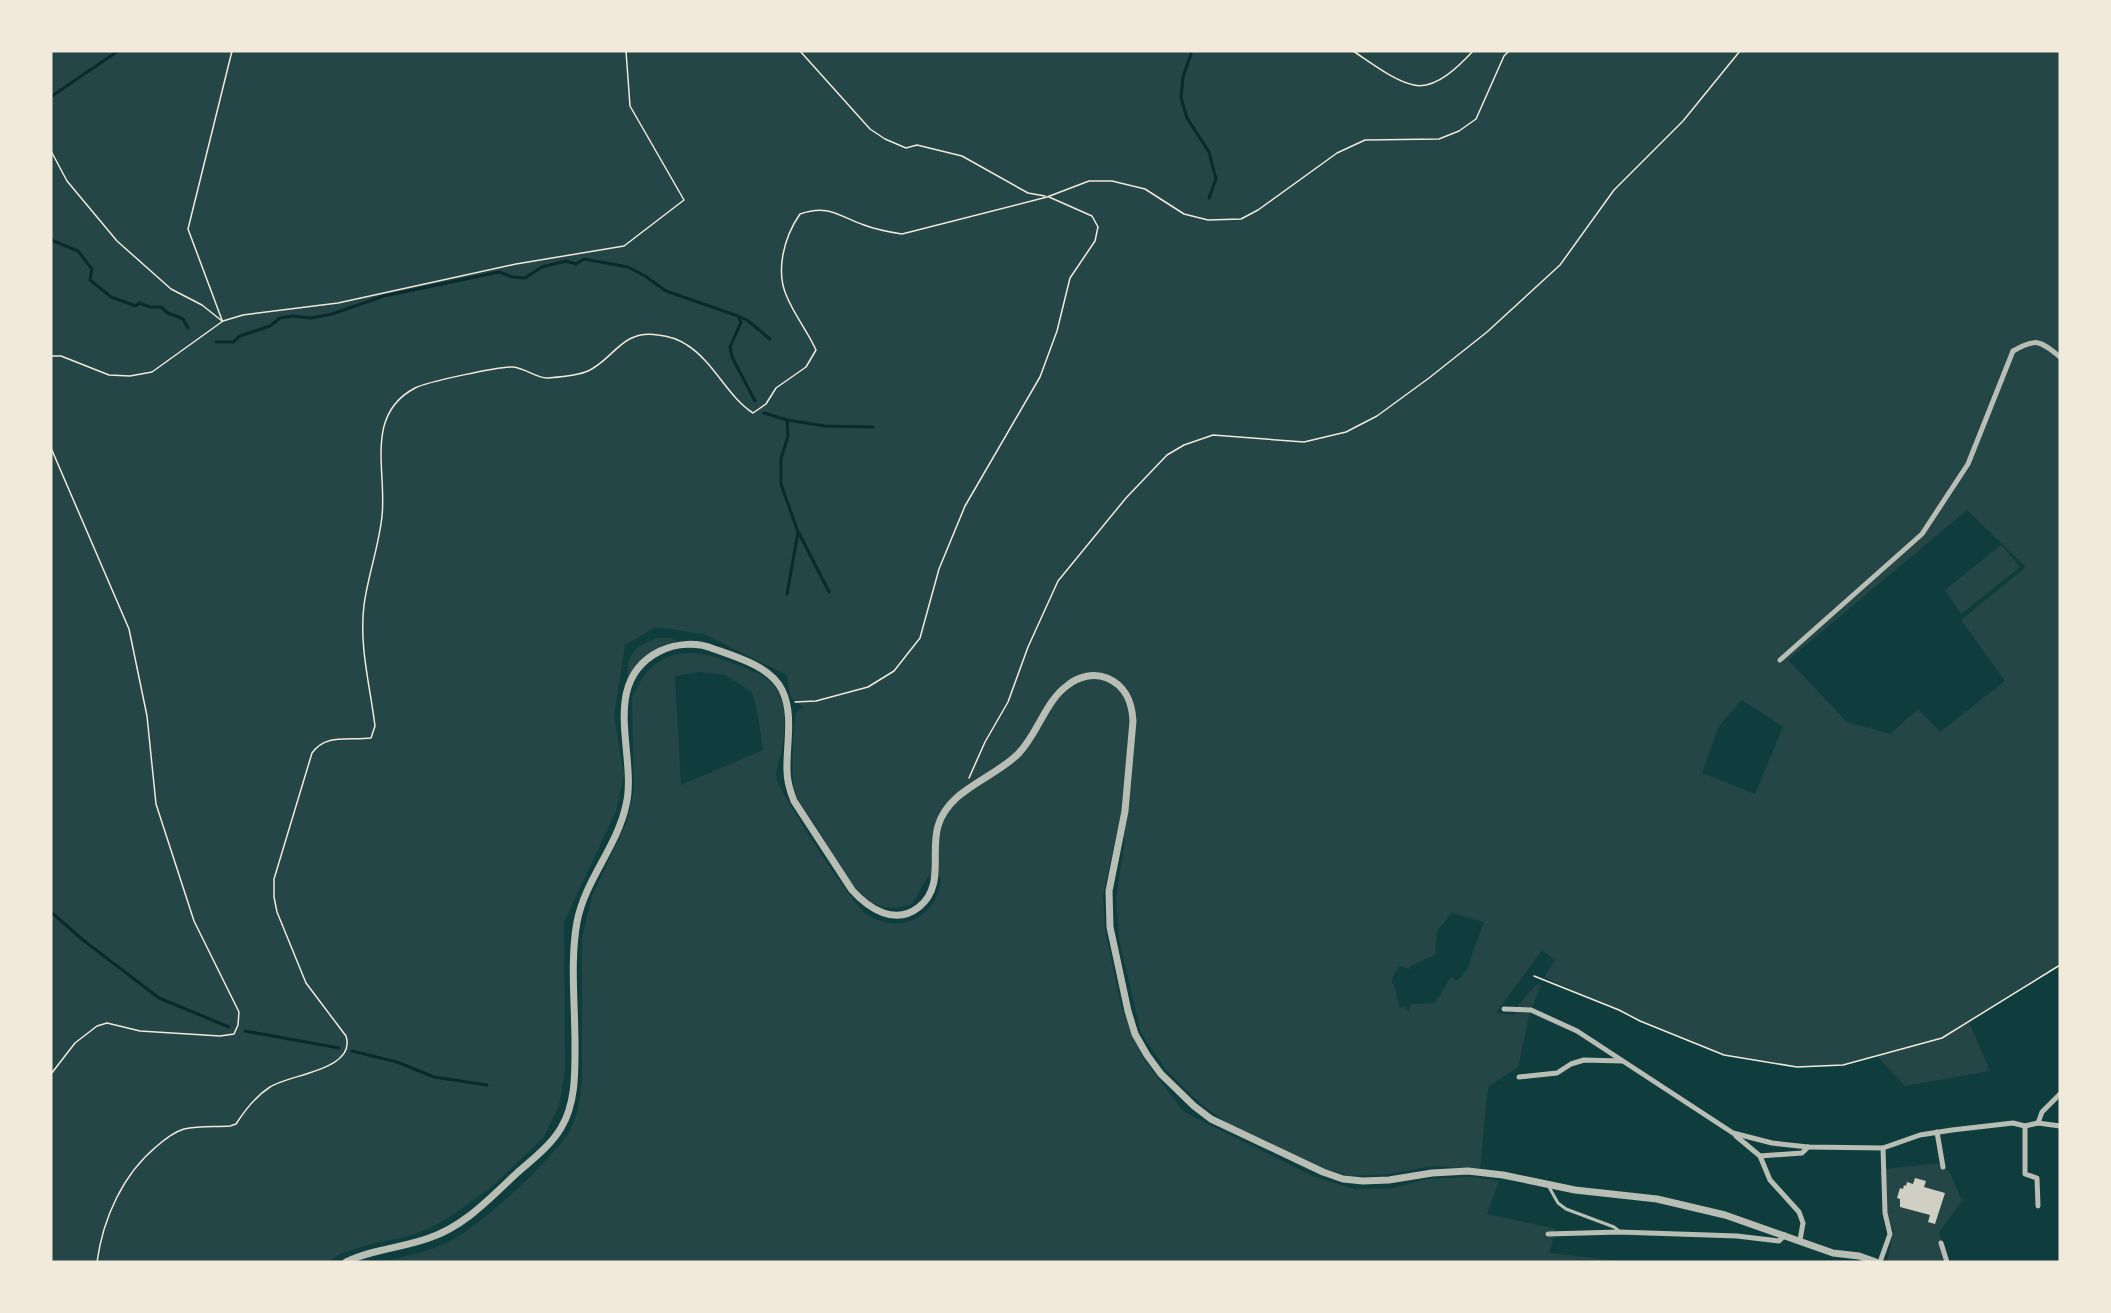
<svg xmlns="http://www.w3.org/2000/svg" width="2111" height="1313" viewBox="0 0 2111 1313" font-family="Inter,sans-serif">
	<style>
		.green { fill: #244646; fill-rule: evenodd }
		.lines { fill: none; stroke-linecap: round; stroke-linejoin: round }
		.stream { stroke: #0a2a2b; stroke-width: 3 }
		.building { fill: #cfcfc3 }
		.path { stroke: #f1e9da; stroke-width: 1.5 }
		.service { stroke: #b8beb3; stroke-width: 3 }
		.minor { stroke: #b8beb3; stroke-width: 5 }
		.tertiary { stroke: #b8beb3; stroke-width: 7 }
	</style>
	<rect width="100%" height="100%" fill="#0f3d3e"/>
	<g class="green">
		<path d="M51,51H2060V961L2052,971L1969,1022L1990,1071L1905,1086L1877,1056L1843,1065L1797,1067L1724,1055L1640,1021L1544,977L1555,960L1542,950L1496,1013L1515,1015L1518,1005L1537,984L1541,985L1529,1016L1518,1067L1488,1087L1480,1169L1433,1166L1389,1174L1350,1176L1323,1168L1233,1127L1202,1105L1166,1070L1141,1033L1119,939L1116,898L1125,839L1117,831L1103,896L1105,929L1121,1006L1143,1058L1184,1112L1312,1176L1354,1189L1393,1188L1428,1179L1471,1177L1499,1181L1487,1214L1556,1229L1549,1253L1628,1262H382C406,1256 430,1252 452,1240C480,1226 555,1158 570,1130C578,1115 580,1098 582,1081V938L592,896L627,821L634,790L632,698C653,645 694,645 740,666C752,671 767,676 775,687C788,705 785,734 781,754C779,761 776,769 776,776C777,790 852,903 865,913C880,925 905,927 920,916C933,908 940,893 941,878L928,876L912,904C897,909 882,910 868,900C850,887 826,842 813,822C808,813 799,804 796,795C790,781 793,728 796,712L803,707L790,697L787,675L704,634L656,627L625,645L614,716L624,775L616,811L564,922L565,1070L559,1106L543,1138L496,1183L453,1215L428,1229L405,1237L374,1243L340,1254L328,1262H51ZM1967,510L2026,567L1961,620L2005,681L1940,732L1918,709L1890,734L1847,722L1788,660ZM700,672L725,675L752,692L758,715L763,750L681,785L675,676ZM1742,700L1783,727L1755,794L1702,773L1719,726ZM1452,913L1484,922L1467,969L1457,981L1451,977L1435,1003L1411,1004L1409,1012L1404,1007L1400,1008L1394,984H1392V979L1399,966L1410,969V966L1435,955L1437,931Z"/>
		<path d="M2001,545L2020,567L1961,614L1945,590Z"/>
		<path d="M658,638H670L677,641C655,645 640,659 628,677C626,653 636,645 658,638Z"/>
		<path d="M1937,1163L1949,1171L1962,1201L1939,1232L1947,1262H1887L1894,1231L1885,1213L1886,1169Z"/>
	</g>
	<g class="lines">
		<g class="stream">
			<path d="M1191,54L1183,77L1181,98L1187,118L1209,152L1216,179L1209,198"/>
			<path d="M52,96L118,51"/>
			<path d="M51,240L78,251L92,269L90,280L111,297L136,306L139,303L150,307H161L168,313L183,319L188,328"/>
			<path d="M738,316L747,320L770,339"/>
			<path d="M216,342H233L240,336L270,326L280,318L292,316L311,318L332,314L384,296L499,272L512,277L525,278L542,267L566,261L576,264L584,259L628,267L645,276L666,291L738,316L741,322L730,347L732,357L755,401"/>
			<path d="M764,413L787,420L788,436L781,459V484L798,532L787,594"/>
			<path d="M787,420L825,426L873,427"/>
			<path d="M799,533L829,592"/>
			<path d="M51,912L83,940L159,998L229,1027"/>
			<path d="M245,1031L339,1048"/>
			<path d="M352,1051L397,1062L434,1077L487,1085"/>
		</g>
	</g>
	<path class="building" d="M1915,1178L1926,1181L1924,1187L1945,1193L1935,1224L1928,1222L1930,1215L1900,1207V1199L1897,1198L1900,1188L1903,1189L1904,1185L1906,1186L1907,1182L1913,1184Z"/>
	<g class="lines">
		<g class="path">
			<path d="M800,51L870,129L885,139L906,148L917,145L962,156L1028,193L1045,196"/>
			<path d="M1353,51C1370,62 1394,81 1414,85C1436,90 1460,65 1473,51"/>
			<path d="M51,151L67,181L117,241L171,289L202,305L222,321"/>
			<path d="M222,320L188,229L232,51"/>
			<path d="M51,356H61L109,375L130,376L152,372L223,321L243,315L338,303L516,264L624,246L684,200L630,106L626,51"/>
			<path d="M51,448L129,629L147,716L156,804L194,921L239,1012L238,1025L234,1034L220,1036L140,1031L107,1023L97,1026L75,1043L51,1074"/>
			<path d="M795,702L816,701L868,687L894,671L920,638L939,569L965,506L1040,377L1057,331L1070,278L1095,241L1098,227L1092,216L1049,197"/>
			<path d="M969,778L985,742L1008,702L1028,647L1058,581L1126,498L1167,455L1184,445L1213,435L1304,442L1346,432L1377,416L1429,378L1487,332L1560,265L1614,190L1683,121L1740,51"/>
			<path d="M1534,976L1619,1010L1640,1021L1724,1055L1797,1067L1843,1065L1942,1038L2060,965"/>
			<path d="M97,1262C103,1218 123,1174 157,1146C165,1139 174,1132 184,1129C199,1126 216,1127 230,1126L236,1124C245,1110 256,1096 270,1087C290,1074 357,1070 346,1036L306,983L277,912L274,897V879L312,753C326,733 349,741 371,738L375,726C370,685 359,647 364,605C368,575 379,546 382,516C387,471 364,415 415,388C426,382 501,366 513,367C525,368 536,378 547,378C559,377 577,376 588,371C614,359 622,329 658,335C668,336 678,339 687,345C714,362 727,396 753,413L766,404L776,388L806,367L816,350C808,332 795,316 787,297C775,271 784,237 800,214C829,204 838,216 864,225C877,230 889,232 902,234L1047,197L1089,181H1112L1145,189L1184,214L1208,220L1241,219L1258,210L1337,153L1365,140L1439,139L1459,131L1476,119L1504,56L1509,51"/>
		</g>
		<path class="service" d="M1549,1187L1558,1203L1566,1209L1614,1227L1619,1231"/>
		<g class="minor">
			<path d="M1780,660L1922,534L1968,464L2013,351C2035,338 2040,340 2060,357"/>
			<path d="M1504,1009L1531,1010L1577,1031L1733,1133L1772,1143L1808,1147L1883,1148L1920,1135L1952,1130L2013,1123L2025,1126L2038,1123L2060,1126"/>
			<path d="M1519,1077L1557,1073L1571,1064L1584,1060L1622,1061"/>
			<path d="M2038,1123L2042,1112L2060,1094"/>
			<path d="M2025,1126V1174L2037,1178L2038,1206"/>
			<path d="M1937,1132L1943,1167"/>
			<path d="M1736,1136L1760,1156L1770,1180L1799,1212L1803,1223L1800,1240"/>
			<path d="M1760,1156L1802,1153L1808,1147"/>
			<path d="M1548,1234L1619,1232L1737,1236L1779,1241L1785,1235"/>
			<path d="M1941,1243L1947,1262"/>
			<path d="M1880,1262L1890,1234L1885,1213L1883,1148"/>
		</g>
		<path class="tertiary" d="M346,1262C372,1249 402,1248 429,1238C465,1226 491,1197 518,1172C533,1159 551,1145 561,1128C576,1103 575,1072 575,1044C575,1005 570,960 577,922C585,880 617,847 626,805C638,756 598,682 660,651C677,643 697,642 714,649C737,657 771,667 782,690C794,714 786,746 787,771C787,782 790,791 794,801L852,890C869,909 895,926 919,907C945,886 930,853 938,826C949,789 993,779 1018,754C1038,734 1045,701 1068,685C1079,676 1094,673 1107,678C1126,686 1132,702 1133,721L1125,811L1109,891L1110,927L1128,1011L1135,1034L1147,1055L1161,1074L1194,1106L1211,1119L1323,1172L1343,1179L1363,1181L1389,1180L1432,1173L1468,1171L1503,1175L1575,1190L1657,1199L1725,1215L1833,1253L1859,1256L1876,1262"/>
	</g>
	<rect width="2111" height="1313" fill="none" stroke="#f1e9da" stroke-width="105"/>
</svg>
